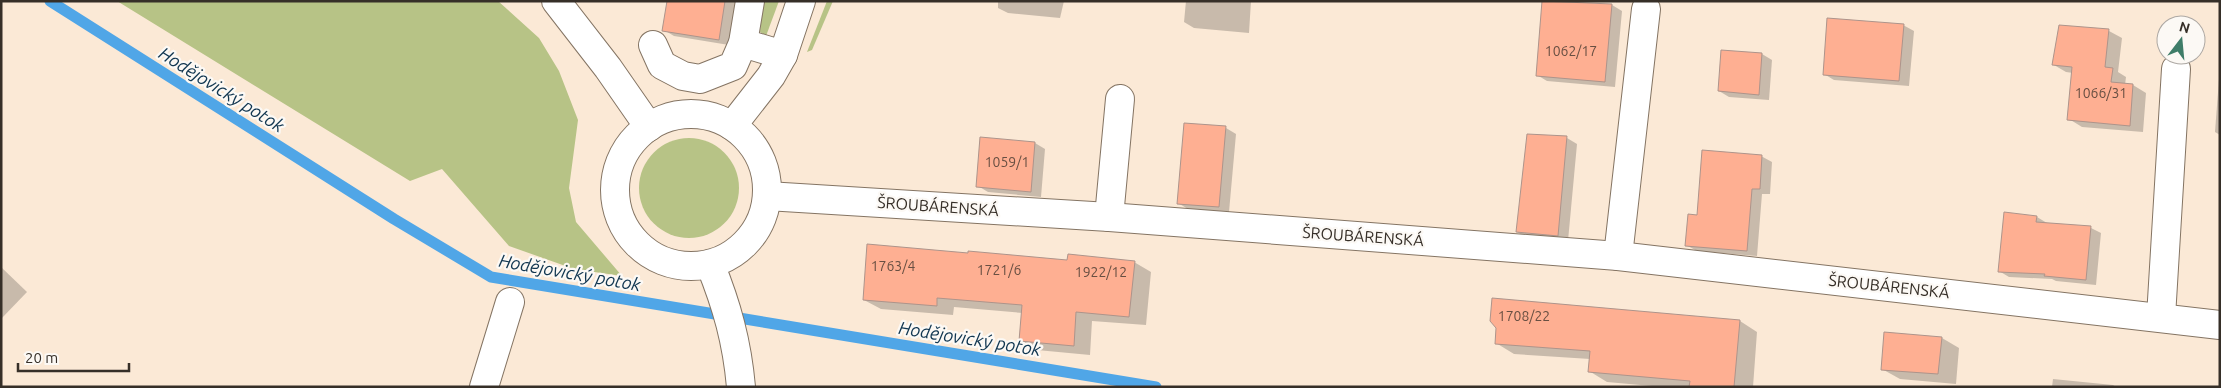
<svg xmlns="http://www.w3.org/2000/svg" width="2221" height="388" viewBox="0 0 2221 388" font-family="Ubuntu,sans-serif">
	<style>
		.green { fill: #b7c386 }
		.shadow { fill: #0003 }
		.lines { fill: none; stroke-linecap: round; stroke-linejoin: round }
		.stream { stroke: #50a6e7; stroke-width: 11 }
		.building { fill: #feaf92; stroke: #ad948b }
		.minor-casing { stroke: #847463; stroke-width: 30 }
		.major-casing { stroke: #847463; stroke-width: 30 }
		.minor { stroke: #fff; stroke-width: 28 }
		.major { stroke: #fff; stroke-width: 28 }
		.labels { text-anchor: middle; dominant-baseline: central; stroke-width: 4.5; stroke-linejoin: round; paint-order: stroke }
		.number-label { font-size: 14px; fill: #684f42 }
		.street-label { font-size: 16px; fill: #362f28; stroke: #fcf9f5 }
		.water-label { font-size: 18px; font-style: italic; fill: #113650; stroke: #fcf9f5 }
	</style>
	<rect width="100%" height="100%" fill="#fbe9d6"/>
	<g class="green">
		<path d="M117,1H498L539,38L559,71L578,120L569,188L576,222L622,276L574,269L509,246L442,169L410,181Z"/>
		<path d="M763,1H779L766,36L760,32Z"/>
		<path d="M827,1H833L812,50L807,52Z"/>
		<circle cx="689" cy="188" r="50"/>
	</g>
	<g class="shadow">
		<path d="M669,1H736L729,45L674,36L664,30Z"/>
		<path d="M998,1H1064L1060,18L1008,13L998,8Z"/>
		<path d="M1186,1H1251L1249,33L1194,28L1184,22Z"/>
		<path d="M1543,1L1612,5L1622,11L1615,87L1547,81L1537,75Z"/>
		<path d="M1903,25L1914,31L1909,86L1834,80L1824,74Z"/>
		<path d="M2109,31L2122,38L2118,72L2126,77L2125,85H2133L2146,93L2143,132L2082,127L2069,119L2073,73L2066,72L2054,65Z"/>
		<path d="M1723,51L1762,54L1772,60L1769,100L1729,97L1719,91Z"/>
		<path d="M2219,79H2220V135L2215,132Z"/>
		<path d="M1226,128L1236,134L1229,212L1188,209L1178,203Z"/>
		<path d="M1567,138L1577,144L1568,241L1527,238L1517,232Z"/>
		<path d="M1035,143L1045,149L1041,197L988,192L978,186Z"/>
		<path d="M1761,156L1772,162L1770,194H1762L1757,256L1697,251L1686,245L1698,216Z"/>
		<path d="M2037,217L2047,223L2091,228L2101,233L2096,285L2056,281L2052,279L2009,277L1999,271Z"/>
		<path d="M1068,261L1134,262L1151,272L1146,325L1092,321L1090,355L1037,350L1021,340L1023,313L954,307L953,315L881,309L864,300Z"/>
		<path d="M1,267L27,292L1,319Z"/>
		<path d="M1740,321L1757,332L1753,387H1663L1607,382L1589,371L1590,359L1514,354L1496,343Z"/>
		<path d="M1942,338L1959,348L1956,384L1900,379L1882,369Z"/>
		<path d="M2053,379L2113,385L2116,387H2052Z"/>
	</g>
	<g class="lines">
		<path class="stream" d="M50,1L394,219L491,277L1156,387"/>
	</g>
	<g class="building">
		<path d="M667,1H725L719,40L662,31Z"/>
		<path d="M1542,1L1612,4L1605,82L1536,76Z"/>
		<path d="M1827,18L1904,24L1899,81L1823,75Z"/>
		<path d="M2059,25L2109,29L2105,67L2113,68L2111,82L2133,84L2130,126L2067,120L2072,67L2052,65Z"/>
		<path d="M1721,50L1762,53L1759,95L1718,91Z"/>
		<path d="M1184,123L1226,126L1219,207L1177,204Z"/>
		<path d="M1527,134L1567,136L1558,236L1516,232Z"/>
		<path d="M980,137L1035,142L1031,192L976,187Z"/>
		<path d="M1702,150L1762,155L1760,189H1752L1747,251L1685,246L1688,214L1697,215Z"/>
		<path d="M2004,212L2037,216L2036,222L2091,226L2086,280L2044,276L2045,274L1998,272Z"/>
		<path d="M867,244L968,253V251L1067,260L1068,254L1135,261L1129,317L1076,312L1074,346L1019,341L1022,305L937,298V306L863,300Z"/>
		<path d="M1492,298L1740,320L1734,387H1689L1690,381L1588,372L1590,351L1495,344L1496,328L1490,321Z"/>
		<path d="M1884,332L1942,337L1938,374L1881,370Z"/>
	</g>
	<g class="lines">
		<g class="minor-casing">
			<g id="minor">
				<path d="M556,1L608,68L649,127"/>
				<path d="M743,43L783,55"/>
				<path d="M653,45L662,65L683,76L700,79L733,66L743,43L750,1"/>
				<path d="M767,196L1109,217L1618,256L2220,325"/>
				<path d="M1109,217L1120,99"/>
				<path d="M1618,256L1646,9"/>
				<path d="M2161,317L2176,69"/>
				<path d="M484,387L510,302"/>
			</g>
		</g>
		<g class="major-casing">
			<g id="major">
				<circle cx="691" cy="190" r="76"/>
				<path d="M732,126L771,76L783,55L801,1"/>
				<path d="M710,264C727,306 737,342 741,387"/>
			</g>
		</g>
		<use href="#minor" class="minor"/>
		<use href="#major" class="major"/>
	</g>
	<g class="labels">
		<g class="number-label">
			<text x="1571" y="51">1062/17</text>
			<text x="2101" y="93">1066/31</text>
			<text x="1007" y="162">1059/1</text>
			<text x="893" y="266">1763/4</text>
			<text x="999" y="270">1721/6</text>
			<text x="1101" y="272">1922/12</text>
			<text x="1524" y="316">1708/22</text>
		</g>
		<g class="street-label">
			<text transform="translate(938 206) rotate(4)">ŠROUBÁRENSKÁ</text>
			<text transform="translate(1363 236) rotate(4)">ŠROUBÁRENSKÁ</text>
			<text transform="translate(1889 286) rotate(6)">ŠROUBÁRENSKÁ</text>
		</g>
		<g class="water-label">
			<text transform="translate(222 89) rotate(32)">Hodějovický potok</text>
			<text transform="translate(570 272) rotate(10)">Hodějovický potok</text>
			<text transform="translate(970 338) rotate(9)">Hodějovický potok</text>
		</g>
	</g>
	<rect width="2221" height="388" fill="none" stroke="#362f28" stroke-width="5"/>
	<g transform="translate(2181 40) rotate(16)"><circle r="24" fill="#fcf9f5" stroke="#ada8a3"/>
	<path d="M0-4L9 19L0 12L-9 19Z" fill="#3f7d69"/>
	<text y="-8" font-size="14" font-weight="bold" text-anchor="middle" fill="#362f28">N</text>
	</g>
	<path d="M18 363v8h111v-8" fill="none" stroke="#362f28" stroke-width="2.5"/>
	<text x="25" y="363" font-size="15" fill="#362f28" stroke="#fcf9f5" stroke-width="4" paint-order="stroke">20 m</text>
</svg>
